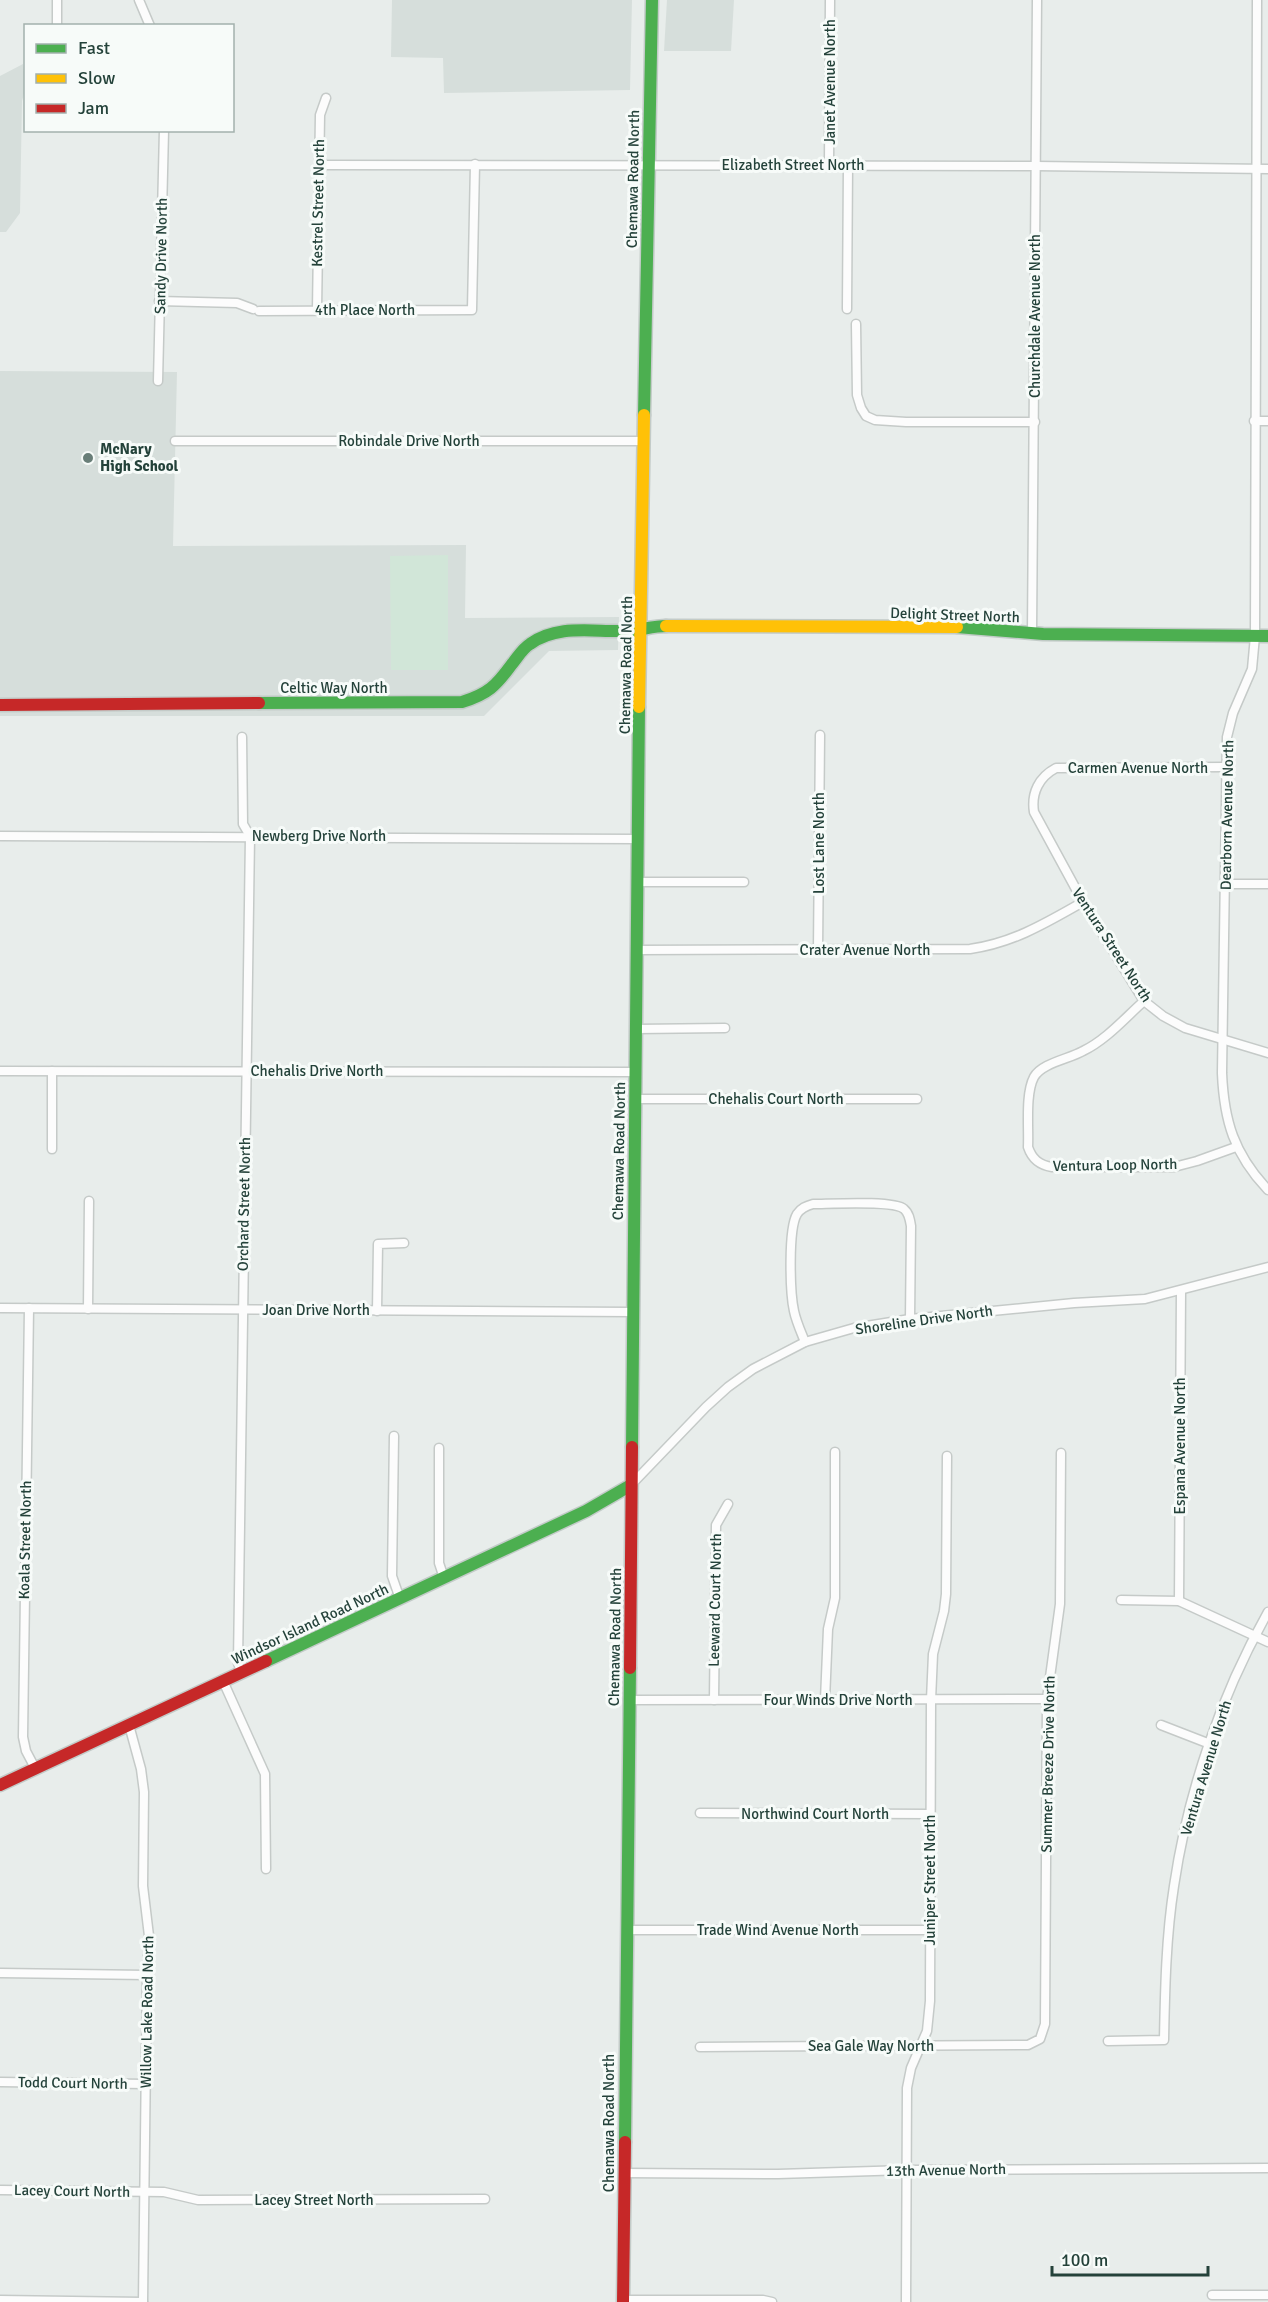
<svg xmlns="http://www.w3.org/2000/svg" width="1268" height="2302" viewBox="0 0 1268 2302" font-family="Signika,sans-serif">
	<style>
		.built { fill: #d6dedb }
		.green { fill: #d1e6d8 }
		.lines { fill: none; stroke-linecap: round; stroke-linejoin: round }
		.street-casing { stroke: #c5cac8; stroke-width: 11 }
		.fast-casing { stroke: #c3cbc8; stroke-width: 15 }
		.slow-casing { stroke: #c3cbc8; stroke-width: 15 }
		.jam-casing { stroke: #c3cbc8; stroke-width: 15 }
		.street { stroke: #fcfcfc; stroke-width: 8 }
		.fast { stroke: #4caf50; stroke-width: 12 }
		.slow { stroke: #ffc107; stroke-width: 12 }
		.jam { stroke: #c62828; stroke-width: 12 }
		.poi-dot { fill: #697e78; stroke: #f7fbf9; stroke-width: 2 }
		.labels { text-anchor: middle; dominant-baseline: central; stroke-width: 6; stroke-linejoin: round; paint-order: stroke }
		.street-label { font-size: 15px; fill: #24423a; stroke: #f7fbf9 }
		.poi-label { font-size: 15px; font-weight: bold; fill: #24423a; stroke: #f7fbf9; text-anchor: start }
	</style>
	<rect width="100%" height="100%" fill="#e8edeb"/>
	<g class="built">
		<path d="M392,0H632L630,90L444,93L443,58L391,57Z"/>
		<path d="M667,0H734L731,51H664Z"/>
		<path d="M23,64L26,87L22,101L20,213L6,232H0V76Z"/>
		<path d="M0,371L177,372L173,546L466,545L465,618L619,617L618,650L549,651L484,716H0Z"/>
	</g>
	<path class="green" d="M448,555V670H391L390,556Z"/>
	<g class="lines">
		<g class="street-casing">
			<g id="street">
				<path d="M139,0L150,26"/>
				<path d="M1257,0L1255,636L1252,669L1233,713L1227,737L1222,1073C1224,1121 1234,1154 1268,1190"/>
				<path d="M57,26V0"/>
				<path d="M319,165L1036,166L1268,169"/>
				<path d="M829,165L830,0"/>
				<path d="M159,301L237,303L253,309"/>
				<path d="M847,309L848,165"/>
				<path d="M317,310L320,115L326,98"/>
				<path d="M259,311L472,310L475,164"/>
				<path d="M856,324L857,395L861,408L866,416L875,420L906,422H1035"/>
				<path d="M158,381L164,130"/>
				<path d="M1254,421H1268"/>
				<path d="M175,441H644"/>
				<path d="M1032,633L1037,0"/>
				<path d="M1226,767L1056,768C1039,777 1031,793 1034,812L1083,902L1144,1001L1163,1016L1185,1028L1268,1053"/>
				<path d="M0,836L638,839"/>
				<path d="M638,882H744"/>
				<path d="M1225,884H1268"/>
				<path d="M637,950L970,949C1013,943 1046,923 1083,902"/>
				<path d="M818,951L820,735"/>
				<path d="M1144,1001C1125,1018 1106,1040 1083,1051C1069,1059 1042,1063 1034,1077C1025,1094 1029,1128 1028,1147C1032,1159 1039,1165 1052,1167H1174L1197,1161L1236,1147"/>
				<path d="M636,1029L725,1028"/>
				<path d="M0,1071L635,1072"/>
				<path d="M635,1099H917"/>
				<path d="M52,1149V1071"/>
				<path d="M0,1308L632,1312"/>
				<path d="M29,1308L23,1737L26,1751L35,1768"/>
				<path d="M88,1309L89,1201"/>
				<path d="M377,1311L378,1244L404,1243"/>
				<path d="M805,1342C801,1332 796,1321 794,1311C790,1293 788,1229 797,1214C801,1208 806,1206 813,1204C829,1204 894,1200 904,1209C909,1213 910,1220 911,1226L910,1319"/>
				<path d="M394,1436L392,1576L400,1599"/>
				<path d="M439,1448V1563L444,1578"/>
				<path d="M631,1485L706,1407L728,1387L753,1369L805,1342L854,1328L910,1319L1074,1303L1145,1299L1268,1267"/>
				<path d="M1121,1600L1179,1601L1268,1642"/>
				<path d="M1179,1601L1181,1291"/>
				<path d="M241,1672L238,1663L250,836L243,824L242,737"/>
				<path d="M223,1681L265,1774L266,1869"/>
				<path d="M628,1700L1047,1699"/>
				<path d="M714,1700L716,1525L728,1504"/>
				<path d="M825,1700L828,1629L835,1598V1452"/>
				<path d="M129,1725L141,1769L144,1792L143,1886L149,1936L147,1975L143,2302"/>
				<path d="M1161,1725L1210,1744"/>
				<path d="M700,1813L930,1814"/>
				<path d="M626,1930H930"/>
				<path d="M0,1973L147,1975"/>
				<path d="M1108,2041L1164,2040C1165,1989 1166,1937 1174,1886C1188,1791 1221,1695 1268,1612"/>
				<path d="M700,2047L1028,2045L1040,2039L1045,2024L1047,1699L1060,1604L1061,1453"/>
				<path d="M0,2082L146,2084"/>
				<path d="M624,2173L778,2174L906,2170L1268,2168"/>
				<path d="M0,2190L164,2192L198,2200L485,2199"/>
				<path d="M1212,2295H1268"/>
				<path d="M0,2300L143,2302"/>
				<path d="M623,2300H763L772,2302"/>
				<path d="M906,2302L907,2088L911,2068L927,2031L930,2001L931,1700L933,1654L944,1611L946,1594L947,1456"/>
			</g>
		</g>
		<g class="fast-casing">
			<g id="fast">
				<path d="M644,415L652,0"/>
				<path d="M957,627L1043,634L1268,636"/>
				<path d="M259,703L462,702C488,694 496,686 512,664C518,657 522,649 530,644C558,624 592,632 624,631C638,631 652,626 666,626"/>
				<path d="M632,1447L639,707"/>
				<path d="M266,1661L586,1511L631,1485"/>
				<path d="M625,2142L630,1668"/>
			</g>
		</g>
		<g class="slow-casing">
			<g id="slow">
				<path d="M666,626L957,627"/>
				<path d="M639,707L644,415"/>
			</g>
		</g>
		<g class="jam-casing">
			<g id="jam">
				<path d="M0,705L259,703"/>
				<path d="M630,1668L632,1447"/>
				<path d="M0,1785L266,1661"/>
				<path d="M623,2302L625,2142"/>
			</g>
		</g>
		<use href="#street" class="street"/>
		<use href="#fast" class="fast"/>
		<use href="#slow" class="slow"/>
		<use href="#jam" class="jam"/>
	</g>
	<circle class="poi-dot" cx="88" cy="458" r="6"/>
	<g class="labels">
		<g class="street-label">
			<text transform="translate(830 82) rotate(-90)">Janet Avenue North</text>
			<text x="793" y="165">Elizabeth Street North</text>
			<text transform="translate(633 179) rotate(-89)">Chemawa Road North</text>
			<text transform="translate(318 203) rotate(-89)">Kestrel Street North</text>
			<text transform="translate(161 256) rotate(-89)">Sandy Drive North</text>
			<text x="365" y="310">4th Place North</text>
			<text transform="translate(1035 316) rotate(-90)">Churchdale Avenue North</text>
			<text x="409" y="441">Robindale Drive North</text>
			<text transform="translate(955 615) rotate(2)">Delight Street North</text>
			<text transform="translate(626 665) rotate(-89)">Chemawa Road North</text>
			<text x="334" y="688">Celtic Way North</text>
			<text x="1138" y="768">Carmen Avenue North</text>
			<text transform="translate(1227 815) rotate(-89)">Dearborn Avenue North</text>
			<text x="319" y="836">Newberg Drive North</text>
			<text transform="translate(819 843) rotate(-90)">Lost Lane North</text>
			<text transform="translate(1112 945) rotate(57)">Ventura Street North</text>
			<text x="865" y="950">Crater Avenue North</text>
			<text x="317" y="1071">Chehalis Drive North</text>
			<text x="776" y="1099">Chehalis Court North</text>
			<text transform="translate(619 1151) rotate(-89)">Chemawa Road North</text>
			<text transform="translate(1115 1165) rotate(-1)">Ventura Loop North</text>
			<text transform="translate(244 1204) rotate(-89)">Orchard Street North</text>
			<text x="316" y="1310">Joan Drive North</text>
			<text transform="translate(924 1320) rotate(-8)">Shoreline Drive North</text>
			<text transform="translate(1180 1446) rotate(-90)">Espana Avenue North</text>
			<text transform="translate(25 1540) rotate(-89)">Koala Street North</text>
			<text transform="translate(715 1600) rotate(-89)">Leeward Court North</text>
			<text transform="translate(310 1624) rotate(-25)">Windsor Island Road North</text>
			<text transform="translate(615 1637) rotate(-89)">Chemawa Road North</text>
			<text x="838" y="1700">Four Winds Drive North</text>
			<text transform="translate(1048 1764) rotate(-89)">Summer Breeze Drive North</text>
			<text transform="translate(1206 1768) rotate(-73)">Ventura Avenue North</text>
			<text x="815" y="1814">Northwind Court North</text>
			<text transform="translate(930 1880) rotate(-90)">Juniper Street North</text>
			<text x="778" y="1930">Trade Wind Avenue North</text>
			<text transform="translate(147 2012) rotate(-89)">Willow Lake Road North</text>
			<text x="871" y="2046">Sea Gale Way North</text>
			<text transform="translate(73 2083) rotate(1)">Todd Court North</text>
			<text transform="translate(609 2123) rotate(-90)">Chemawa Road North</text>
			<text transform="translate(946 2170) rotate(-1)">13th Avenue North</text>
			<text transform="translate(72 2191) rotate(1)">Lacey Court North</text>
			<text x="314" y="2200">Lacey Street North</text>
		</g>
		<g class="poi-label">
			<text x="100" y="449">McNary<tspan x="100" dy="17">High School</tspan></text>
		</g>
	</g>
	<rect x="24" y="24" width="210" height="108" fill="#f7fbf9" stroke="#a3b1ad" stroke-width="1.5"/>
	<rect x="36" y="44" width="30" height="9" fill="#4caf50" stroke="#a3b1ad" stroke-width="1.5"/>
	<text x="78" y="54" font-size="18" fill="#24423a">Fast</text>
	<rect x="36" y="74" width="30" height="9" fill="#ffc107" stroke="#a3b1ad" stroke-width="1.5"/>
	<text x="78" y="84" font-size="18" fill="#24423a">Slow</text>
	<rect x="36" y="104" width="30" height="9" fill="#c62828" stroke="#a3b1ad" stroke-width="1.5"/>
	<text x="78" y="114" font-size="18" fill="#24423a">Jam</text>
	<path d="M1052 2266v9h156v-9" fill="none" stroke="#24423a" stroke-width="3"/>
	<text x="1061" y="2266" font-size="18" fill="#24423a" stroke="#f7fbf9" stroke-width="4.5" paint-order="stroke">100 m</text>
</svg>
